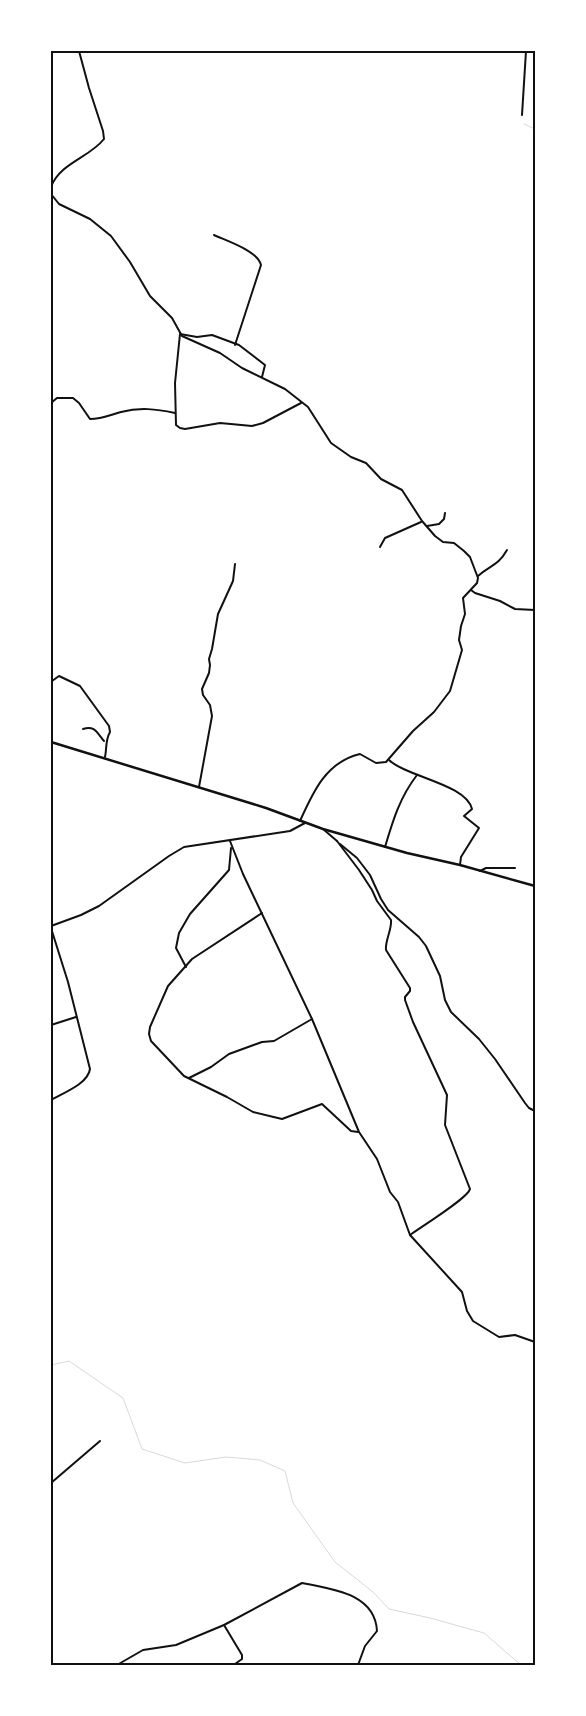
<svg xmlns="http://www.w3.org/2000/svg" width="586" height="1716" viewBox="0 0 586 1716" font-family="Mulish,sans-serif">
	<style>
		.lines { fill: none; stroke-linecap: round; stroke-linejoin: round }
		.stream { stroke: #d9d9d9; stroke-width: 1 }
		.minor { stroke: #111; stroke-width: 2 }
		.tertiary { stroke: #111; stroke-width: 2.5 }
		.neatline { fill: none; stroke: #111; stroke-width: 2 }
	</style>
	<rect width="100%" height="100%" fill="#fff"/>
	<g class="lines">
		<g class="stream">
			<path d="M524,124L535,129"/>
			<path d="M51,1365L69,1361L123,1398L142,1449L185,1463L226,1457L260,1460L285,1471L293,1503L335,1562L373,1592L389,1609L430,1618L484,1633L521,1665"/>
		</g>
		<g class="minor">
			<path d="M522,115L526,51"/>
			<path d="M51,187C60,163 89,158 104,139L103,131L89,88L79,51"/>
			<path d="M51,194L59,204L90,219L111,236L130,262L150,296L172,318L182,336L220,353L242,368L285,389L308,407L331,443L351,457L366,463L381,479L402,490L422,521L435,536L443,542L454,543L464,551L470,557L478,578L477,583L463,598L465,614L461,626L459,640L462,650L450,691L434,712L413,731L386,762L376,763L360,754C326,762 313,792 300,821"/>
			<path d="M214,235C227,241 258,251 261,265L235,345"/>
			<path d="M262,377L265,365L239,345L212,335L197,337L180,334L175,383L176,425L180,428L185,429L220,423L252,426L263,423L301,403"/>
			<path d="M51,403L57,398H73L79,403L90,419C101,419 110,415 121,412C140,407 156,409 175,413"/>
			<path d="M427,526L439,524L444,519L445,513"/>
			<path d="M380,547L385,538L421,522"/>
			<path d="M478,576C490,565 498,566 507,550"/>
			<path d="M471,590L475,593L500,601L515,609L535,610"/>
			<path d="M52,681L59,676L80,686L109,726L110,732C105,741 107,748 105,757"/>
			<path d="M83,729C95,725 97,733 104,741"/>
			<path d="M389,760C407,777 466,784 472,809L464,816L479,828L461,857L460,865"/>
			<path d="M199,787L212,716L210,705L203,695L202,689L209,673L210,665L209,659L212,649L218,614L233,581L235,564"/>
			<path d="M323,829L337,841"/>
			<path d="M230,841L243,874L312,1019L359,1132L377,1159L390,1192L398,1202L410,1235L462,1292L467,1311L473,1321L499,1337L515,1335L535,1342"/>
			<path d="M337,841L359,870L372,890L377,901L391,920C392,930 385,940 386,950L410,988V991L405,997V1000L413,1022L447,1095L445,1125L470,1189C468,1198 421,1227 410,1235"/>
			<path d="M340,844L357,858L370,875L381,899L388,910L419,937L426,946L440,976L445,1000L451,1012L479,1039L495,1059L525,1103L529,1108L535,1111"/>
			<path d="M385,847C393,820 400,797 417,775"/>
			<path d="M480,871L486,868H515"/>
			<path d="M262,913L192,959L168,986L150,1027L149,1034L151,1041L184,1076L227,1097L253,1112L282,1119L322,1104L351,1131L358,1132"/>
			<path d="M51,926L81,915L99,906L169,856L184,847L290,831L305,823"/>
			<path d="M51,928L68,982L90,1069C88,1084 63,1093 51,1100"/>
			<path d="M186,967L176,948L179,933L190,914L229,870L231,848"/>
			<path d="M51,1025L76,1017"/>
			<path d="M189,1078L211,1067L229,1054L262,1042L274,1041L312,1019"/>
			<path d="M51,1483L100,1441"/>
			<path d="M224,1625L242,1655V1659L235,1664"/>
			<path d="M117,1665L143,1650L176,1645L224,1625L302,1583C331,1589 375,1593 377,1631L365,1646L358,1665"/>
		</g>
		<path class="tertiary" d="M51,742L266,808L323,829L407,853L460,865L535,886"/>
	</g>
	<rect width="586" height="1716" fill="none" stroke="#ffffff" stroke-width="105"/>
	<rect x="52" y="52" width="482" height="1612" class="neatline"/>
</svg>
